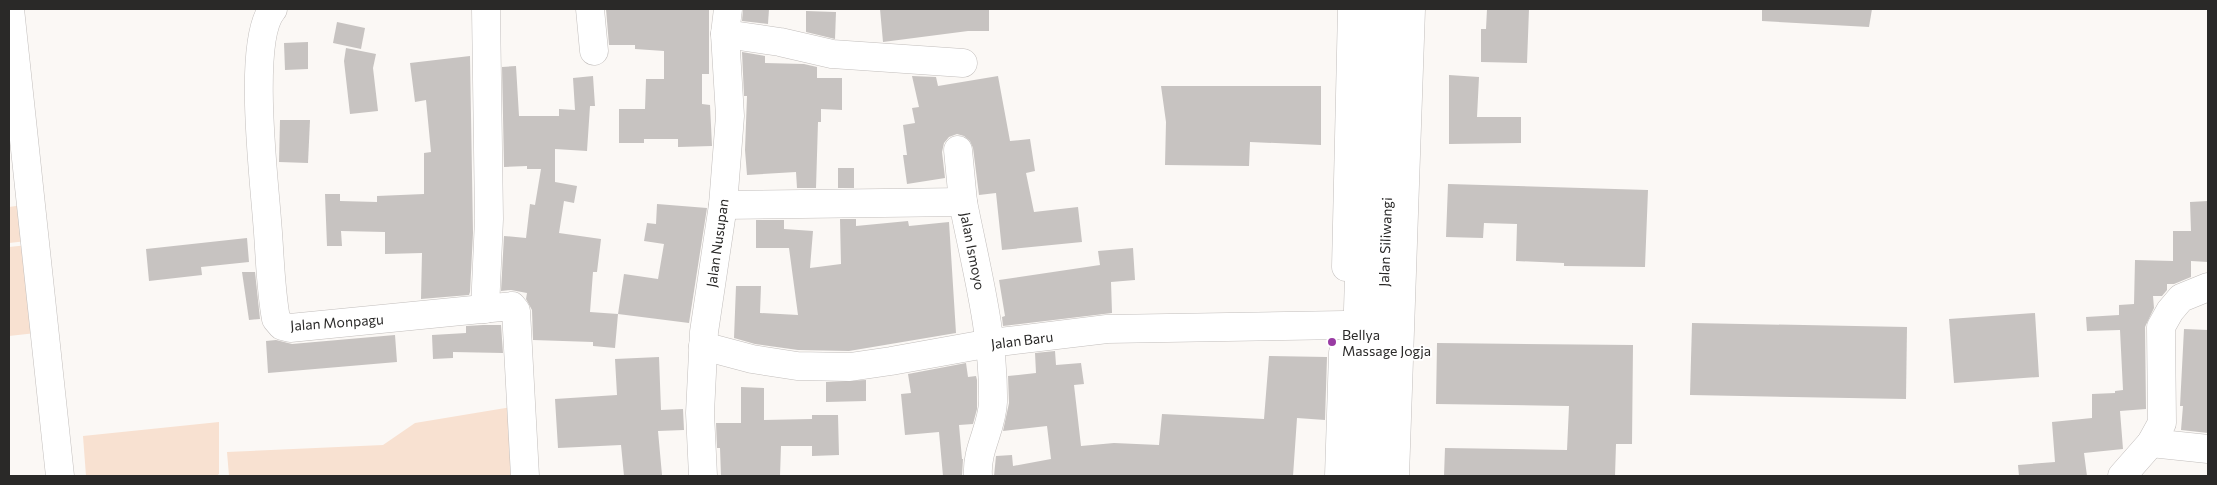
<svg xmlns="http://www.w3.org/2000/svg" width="2217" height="485" viewBox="0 0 2217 485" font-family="Commissioner,sans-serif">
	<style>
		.green { fill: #f8e1d1 }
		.building { fill: #c7c3c1 }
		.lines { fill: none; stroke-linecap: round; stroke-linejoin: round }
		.minor-casing { stroke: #c2bebc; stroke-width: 29 }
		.highway-casing { stroke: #c2bebc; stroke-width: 29 }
		.minor { stroke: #fff; stroke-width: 28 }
		.highway { stroke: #fff; stroke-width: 28 }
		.poi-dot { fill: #993ba3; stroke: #fff; stroke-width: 2 }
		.labels { text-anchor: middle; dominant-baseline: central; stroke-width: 4; stroke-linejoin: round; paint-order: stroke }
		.street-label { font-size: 14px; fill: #2a2928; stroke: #fff }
		.poi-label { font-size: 14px; fill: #2a2928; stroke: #fff; text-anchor: start }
	</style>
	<rect width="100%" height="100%" fill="#fbf8f5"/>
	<g class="green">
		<path d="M23,205L27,241L9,243V207Z"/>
		<path d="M28,245L36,333L9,336V247Z"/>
		<path d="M511,407L514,476H229L227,452L383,445L415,423Z"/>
		<path d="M219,422V474L216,476H86L83,436Z"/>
	</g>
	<g class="building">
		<path d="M606,9H709V74H702V104L710,105L712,146L678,147V139H644V143H619V109H645L646,79H664V51L635,49V45H609Z"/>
		<path d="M743,9H769L768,24L742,21Z"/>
		<path d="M880,9H989V31H968L883,42Z"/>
		<path d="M1487,9H1529L1527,63L1481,62V29H1486Z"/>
		<path d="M1762,9H1872L1869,27L1762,21Z"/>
		<path d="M806,11L836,12L835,39L806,32Z"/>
		<path d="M337,22L365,28L361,49L333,43Z"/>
		<path d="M308,42V69L285,70L284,43Z"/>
		<path d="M346,48L376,54L373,68L378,111L350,114L344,61Z"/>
		<path d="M742,52L765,56V63L804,64L817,67V78H842V110L821,109V122H818L816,188H797L796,172L747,175L745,150L747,96H744Z"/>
		<path d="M470,56L473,233L470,292L469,295L421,299L422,253L385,254V232L341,231L342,246H327L325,194H340V201L377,202V196L424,194V153L431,152L426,100L415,102L410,63Z"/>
		<path d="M516,66L519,116H559V109L575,110L573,78L593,76L595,106H590L587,151L555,149V182L577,186L574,203L564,201L559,233L601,239L597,272H593L590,312L618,314L615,348L593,346V342L533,340L532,310L526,299L527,293L511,290L501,291L504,236L526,238L530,204L535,205L541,169H527V166L504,167L502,67Z"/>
		<path d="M1449,75L1479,77L1477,117H1521V143L1449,144Z"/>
		<path d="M912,76L936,77L938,86L998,76L1010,141L1030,139L1035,171L1026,173L1034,212L1078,207L1082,242L1002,250L996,193L979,195L973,148L970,141L964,136L957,134L949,137L944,143L942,152L945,178L907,184L903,155H907L903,125L915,123L912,108L919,107Z"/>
		<path d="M1161,86H1321V145L1250,142L1249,166L1165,165L1166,122Z"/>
		<path d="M280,120H310L308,163L279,162Z"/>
		<rect x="838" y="168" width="16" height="20"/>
		<path d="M1448,184L1648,190L1645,267L1564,266V263L1516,261L1517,224L1484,223L1483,238L1446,237Z"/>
		<path d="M2208,201V262L2191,261V277L2174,284H2167V290L2162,296H2153L2154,308L2145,327L2146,409L2120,411L2123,449L2084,453L2087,476H2019L2018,465L2055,462L2052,422L2092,418V394L2115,393V391L2123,390L2120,330L2087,331L2086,317L2119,315V305L2134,304L2135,260L2173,261V231H2191L2190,202Z"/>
		<path d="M657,204L707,208L689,323L618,314L624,274L658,279L664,244L644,241L647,223L656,224Z"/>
		<path d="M840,219H856V226L908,221L909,226L949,222L956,333L849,351L798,350L755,344L734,338L736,286H761L760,313L798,315L789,248H756V220H784V229L813,231L810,268L841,264Z"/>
		<path d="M247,238L249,262L201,267L202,275L149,281L146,249Z"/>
		<path d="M1133,248L1135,280L1111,282L1112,313L1003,326L1002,317L1005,316L999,280L1100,265L1098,251Z"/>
		<path d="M242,272H255L260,319L249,320Z"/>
		<path d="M2035,313L2039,377L1954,383L1949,319Z"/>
		<path d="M1692,323L1907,327L1906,399L1690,395Z"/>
		<path d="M483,325H501L503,353L453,352V358L433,359L432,335L466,333V326Z"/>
		<path d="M2184,329L2208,330V433L2181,430L2183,406H2180Z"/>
		<path d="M395,335L397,362L268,373L266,341L276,340L292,344Z"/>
		<path d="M1437,343L1633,345L1632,444H1616L1615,476H1444L1445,448L1567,450L1569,406L1436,404Z"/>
		<path d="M1055,351L1056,365L1081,363L1084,384L1074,385L1081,446L1114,443L1159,445L1162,414L1264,419L1269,356L1327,357L1325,420L1297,418L1293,476H994L996,456L1012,455L1013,466L1051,459L1047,426L1003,431L1009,403L1008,376L1036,373L1035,353Z"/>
		<path d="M659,357L661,410L683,409L684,430L658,431L662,475L624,476L621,445L558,448L555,399L617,395L615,359Z"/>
		<path d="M966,363L968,377L976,376L977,380V409L973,424L959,425L962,459H963L962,476H943L939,432L905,435L901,394L911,393L908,374Z"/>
		<path d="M866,380V401L826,402V382Z"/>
		<path d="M741,387L764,388V420L812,419V415H838L839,455L812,456V446H781L780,476H721L720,448H717L716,423H741Z"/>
	</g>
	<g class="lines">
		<g class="minor-casing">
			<g id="minor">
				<path d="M10,9L60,476"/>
				<path d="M273,9C247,39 264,178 267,220C270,253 270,286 276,319L282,326L290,328L512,306L516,311L525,476"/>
				<path d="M590,9L594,51"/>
				<path d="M725,34L780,42L832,54L963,63"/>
				<path d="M958,150L963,202"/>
				<path d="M723,205L963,202C976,268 994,334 993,402C992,429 976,449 978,476"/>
				<path d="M1346,267L1352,9"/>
				<path d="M485,309L489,219L486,9"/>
				<path d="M703,346L752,359L797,366L850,367L891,361L991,343L1107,329L1344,325"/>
				<path d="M2151,443L2208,449"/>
				<path d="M703,476L700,413L704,332L723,205L730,116L725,34L728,9"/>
				<path d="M1339,476L1343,353"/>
				<path d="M1395,476L1411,9"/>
				<path d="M2122,476L2151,443L2162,423L2161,327L2170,311L2181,298L2208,287"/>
			</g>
		</g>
		<g class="highway-casing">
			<g id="highway">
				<path d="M1353,476L1367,9"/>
				<path d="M1378,476L1392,9"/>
			</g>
		</g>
		<use href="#minor" class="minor"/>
		<use href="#highway" class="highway"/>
	</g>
	<circle class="poi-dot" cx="1332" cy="342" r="5"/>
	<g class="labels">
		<g class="street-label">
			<text transform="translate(1385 242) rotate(-88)">Jalan Siliwangi</text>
			<text transform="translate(717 243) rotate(-82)">Jalan Nusupan</text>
			<text transform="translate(973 251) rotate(79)">Jalan Ismoyo</text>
			<text transform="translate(337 322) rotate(-4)">Jalan Monpagu</text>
			<text transform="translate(1022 340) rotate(-7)">Jalan Baru</text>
		</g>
		<g class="poi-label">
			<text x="1342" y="334">Bellya<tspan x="1342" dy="16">Massage Jogja</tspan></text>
		</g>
	</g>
	<rect width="2217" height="485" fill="none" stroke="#2a2928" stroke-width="20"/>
</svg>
